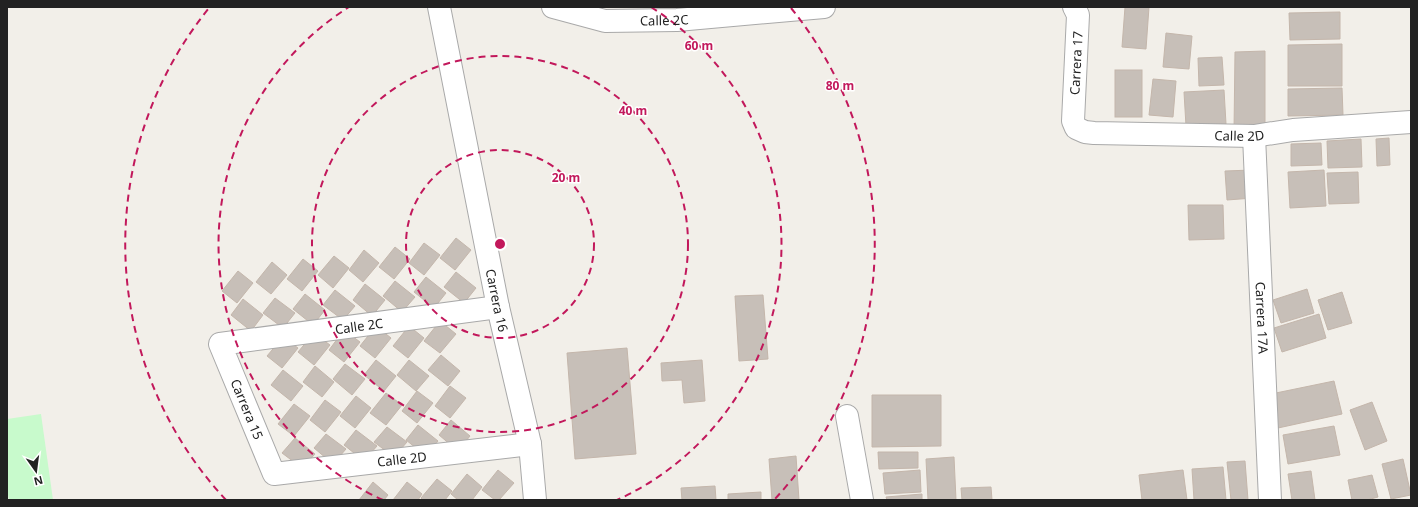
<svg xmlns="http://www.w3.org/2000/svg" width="1418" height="507" viewBox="0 0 1418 507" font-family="'Noto Sans',sans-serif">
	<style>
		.park { fill: #c8facc }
		.building { fill: #c7bfb8; stroke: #c4b6ab }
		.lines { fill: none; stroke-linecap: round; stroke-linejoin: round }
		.minor-casing { stroke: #a9a9a9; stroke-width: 24 }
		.minor { stroke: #fff; stroke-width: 22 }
		.ring { fill: none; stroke: #c2185b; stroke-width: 2; stroke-dasharray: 7 5 }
		.labels { text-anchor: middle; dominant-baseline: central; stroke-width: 3; stroke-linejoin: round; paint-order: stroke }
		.street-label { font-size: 13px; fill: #222; stroke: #fff }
		.centre { fill: #c2185b; stroke: #fff; stroke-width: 2 }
		.ring-label { font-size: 12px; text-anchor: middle; font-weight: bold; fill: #c2185b; stroke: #fff; stroke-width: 3; stroke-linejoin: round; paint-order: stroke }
	</style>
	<rect width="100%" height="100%" fill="#f2efe9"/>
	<path class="park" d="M41,414L53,500H9L7,489V419Z"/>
	<g class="building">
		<path d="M1125,7H1149L1146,49L1122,47Z"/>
		<path d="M1340,12V39L1290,40L1289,13Z"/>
		<path d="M1166,33L1192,36L1189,69L1163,67Z"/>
		<path d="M1342,44V86H1288V45Z"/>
		<path d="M1265,51V132L1234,131L1235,52Z"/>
		<path d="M1222,57L1224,85L1199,86L1198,58Z"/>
		<rect x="1115" y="70" width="27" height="47"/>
		<path d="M1153,79L1176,81L1173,117L1149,115Z"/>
		<path d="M1342,88L1343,115L1288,116V89Z"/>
		<path d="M1224,90L1226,124L1186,126L1184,92Z"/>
		<path d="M1389,138L1390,165L1377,166L1376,139Z"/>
		<path d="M1361,139L1362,167L1328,168L1327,141Z"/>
		<path d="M1321,143L1322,165L1291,166V144Z"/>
		<path d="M1252,170L1253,198L1227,200L1225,171Z"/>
		<path d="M1324,170L1326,206L1290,208L1288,172Z"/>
		<path d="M1358,172L1359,203L1329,204L1327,173Z"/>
		<path d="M1188,205H1223L1224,239L1189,240Z"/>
		<path d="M456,238L471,250L455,270L440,258Z"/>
		<path d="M424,243L440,255L424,275L409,263Z"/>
		<path d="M395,247L410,259L394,279L379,267Z"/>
		<path d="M364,250L379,263L363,282L349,270Z"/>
		<path d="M334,256L349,268L333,288L318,275Z"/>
		<path d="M303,259L318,271L302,291L287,279Z"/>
		<path d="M272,262L287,275L271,294L256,282Z"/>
		<path d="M238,271L253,283L237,303L222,291Z"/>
		<path d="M456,272L476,288L464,303L444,287Z"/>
		<path d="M426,277L446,293L434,308L414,292Z"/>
		<path d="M395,281L415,297L402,312L383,296Z"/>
		<path d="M365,284L385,300L372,316L353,300Z"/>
		<path d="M1307,289L1314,313L1281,323L1273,300Z"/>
		<path d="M335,290L355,306L343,320L323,305Z"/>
		<path d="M1342,292L1352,323L1328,330L1318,300Z"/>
		<path d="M305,294L325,310L313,325L293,309Z"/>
		<path d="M763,295L768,359L739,361L735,296Z"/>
		<path d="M275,298L295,313L283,328L263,313Z"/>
		<path d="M243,299L263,315L251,331L231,315Z"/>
		<path d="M1319,314L1326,338L1282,352L1274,328Z"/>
		<path d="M440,321L456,334L440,353L424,341Z"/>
		<path d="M376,326L391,338L375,358L360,346Z"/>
		<path d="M409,326L424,338L408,358L393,346Z"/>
		<path d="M344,330L360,342L344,362L329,350Z"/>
		<path d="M314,333L330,345L314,365L298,352Z"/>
		<path d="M283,337L298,348L282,368L267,356Z"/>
		<path d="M627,348L636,454L575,459L567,353Z"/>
		<path d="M441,355L460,371L448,386L428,370Z"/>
		<path d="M376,360L396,376L384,391L364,375Z"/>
		<path d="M409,360L429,376L416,391L397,375Z"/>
		<path d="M702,360L705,401L684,403L682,380L662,381L661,363Z"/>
		<path d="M345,364L365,379L352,395L333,379Z"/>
		<path d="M315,366L334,382L322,397L303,382Z"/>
		<path d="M283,370L303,386L291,401L271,385Z"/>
		<path d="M1334,381L1342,414L1278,428L1271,394Z"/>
		<path d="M450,386L466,398L450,418L435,406Z"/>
		<path d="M417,391L433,403L417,423L402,411Z"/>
		<path d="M386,393L402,405L386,425L370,413Z"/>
		<path d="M872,395H941V446L872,447Z"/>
		<path d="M356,396L371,408L355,428L340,416Z"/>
		<path d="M325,400L341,412L325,432L310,420Z"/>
		<path d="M1372,402L1387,441L1365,450L1350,410Z"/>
		<path d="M294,404L310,416L294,436L278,424Z"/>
		<path d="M451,420L470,436L458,451L439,435Z"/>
		<path d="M418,425L438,441L426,456L406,440Z"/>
		<path d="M1334,426L1340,455L1288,464L1283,435Z"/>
		<path d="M387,427L407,442L394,457L374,442Z"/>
		<path d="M356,430L377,446L364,461L344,445Z"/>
		<path d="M326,434L346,449L333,464L314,448Z"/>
		<path d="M295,438L315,454L302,468L282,453Z"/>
		<path d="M878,452H918V468L879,469Z"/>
		<path d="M796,456L799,500H772L769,459Z"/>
		<path d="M954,457L956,500H928L926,459Z"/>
		<path d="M1403,459L1411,495L1391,499L1382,464Z"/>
		<path d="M1245,461L1248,500H1231L1227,462Z"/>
		<path d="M1223,467L1226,500H1194L1192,469Z"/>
		<path d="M498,470L514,483L499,500H495L482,490Z"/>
		<path d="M920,470L921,492L885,494L883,473Z"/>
		<path d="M1183,470L1187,500H1142L1139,475Z"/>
		<path d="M1311,471L1315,500H1292L1288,474Z"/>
		<path d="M467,474L482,487L472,500H458L451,494Z"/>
		<path d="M1372,475L1378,497L1367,500H1352L1348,480Z"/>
		<path d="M437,479L452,491L445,500H423L421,498Z"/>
		<path d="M373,482L388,495L384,500H359Z"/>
		<path d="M407,482L422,494L418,500H393Z"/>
		<path d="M715,486L716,500H682L681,488Z"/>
		<path d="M991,487L992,500H962L961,488Z"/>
		<path d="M761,492V500H728V494Z"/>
		<path d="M922,494V500H887L886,497Z"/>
	</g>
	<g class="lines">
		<g class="minor-casing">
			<g id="minor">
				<path id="s1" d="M439,7L498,307L530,444L535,500"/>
				<path id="s2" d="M553,7L605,21L677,20L824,7"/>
				<path id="s3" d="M1074,7L1078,15L1073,121L1076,128L1085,132L1094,133L1254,136L1293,130L1411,122"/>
				<path id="s4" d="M1254,136L1270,500"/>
				<path id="s5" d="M498,307L220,344L274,474L530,444"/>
				<path d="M847,416L862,500"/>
			</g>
		</g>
		<use href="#minor" class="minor"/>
	</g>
	<g class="ring">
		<circle cx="500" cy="244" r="94"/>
		<circle cx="500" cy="244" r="188"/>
		<path d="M383 500A281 281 0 0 1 349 7M651 7A281 281 0 0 1 617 500"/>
		<path d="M226 500A375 375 0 0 1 209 8M791 8A375 375 0 0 1 774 500"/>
	</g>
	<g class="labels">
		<g class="street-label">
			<text stroke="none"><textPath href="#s2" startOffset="113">Calle 2C</textPath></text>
			<text transform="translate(1076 63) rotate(-87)">Carrera 17</text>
			<text stroke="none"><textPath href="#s3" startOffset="287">Calle 2D</textPath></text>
			<text stroke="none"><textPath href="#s1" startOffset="299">Carrera 16</textPath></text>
			<text stroke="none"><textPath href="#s4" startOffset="182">Carrera 17A</textPath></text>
			<text transform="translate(359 326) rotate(-8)">Calle 2C</text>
			<text stroke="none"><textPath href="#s5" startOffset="351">Carrera 15</textPath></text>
			<text stroke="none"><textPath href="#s5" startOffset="550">Calle 2D</textPath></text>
		</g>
	</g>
	<circle cx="500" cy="244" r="6" class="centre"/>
	<g class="ring-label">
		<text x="699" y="50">60 m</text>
		<text x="840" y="90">80 m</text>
		<text x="633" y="115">40 m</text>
		<text x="566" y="182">20 m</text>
	</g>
	<rect width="1418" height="507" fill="none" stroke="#222222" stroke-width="16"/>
	<g transform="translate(36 471) rotate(166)" stroke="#ffffff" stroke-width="3" paint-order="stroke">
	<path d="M0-3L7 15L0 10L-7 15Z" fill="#222222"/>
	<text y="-6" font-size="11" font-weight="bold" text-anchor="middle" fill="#222222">N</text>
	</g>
</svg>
